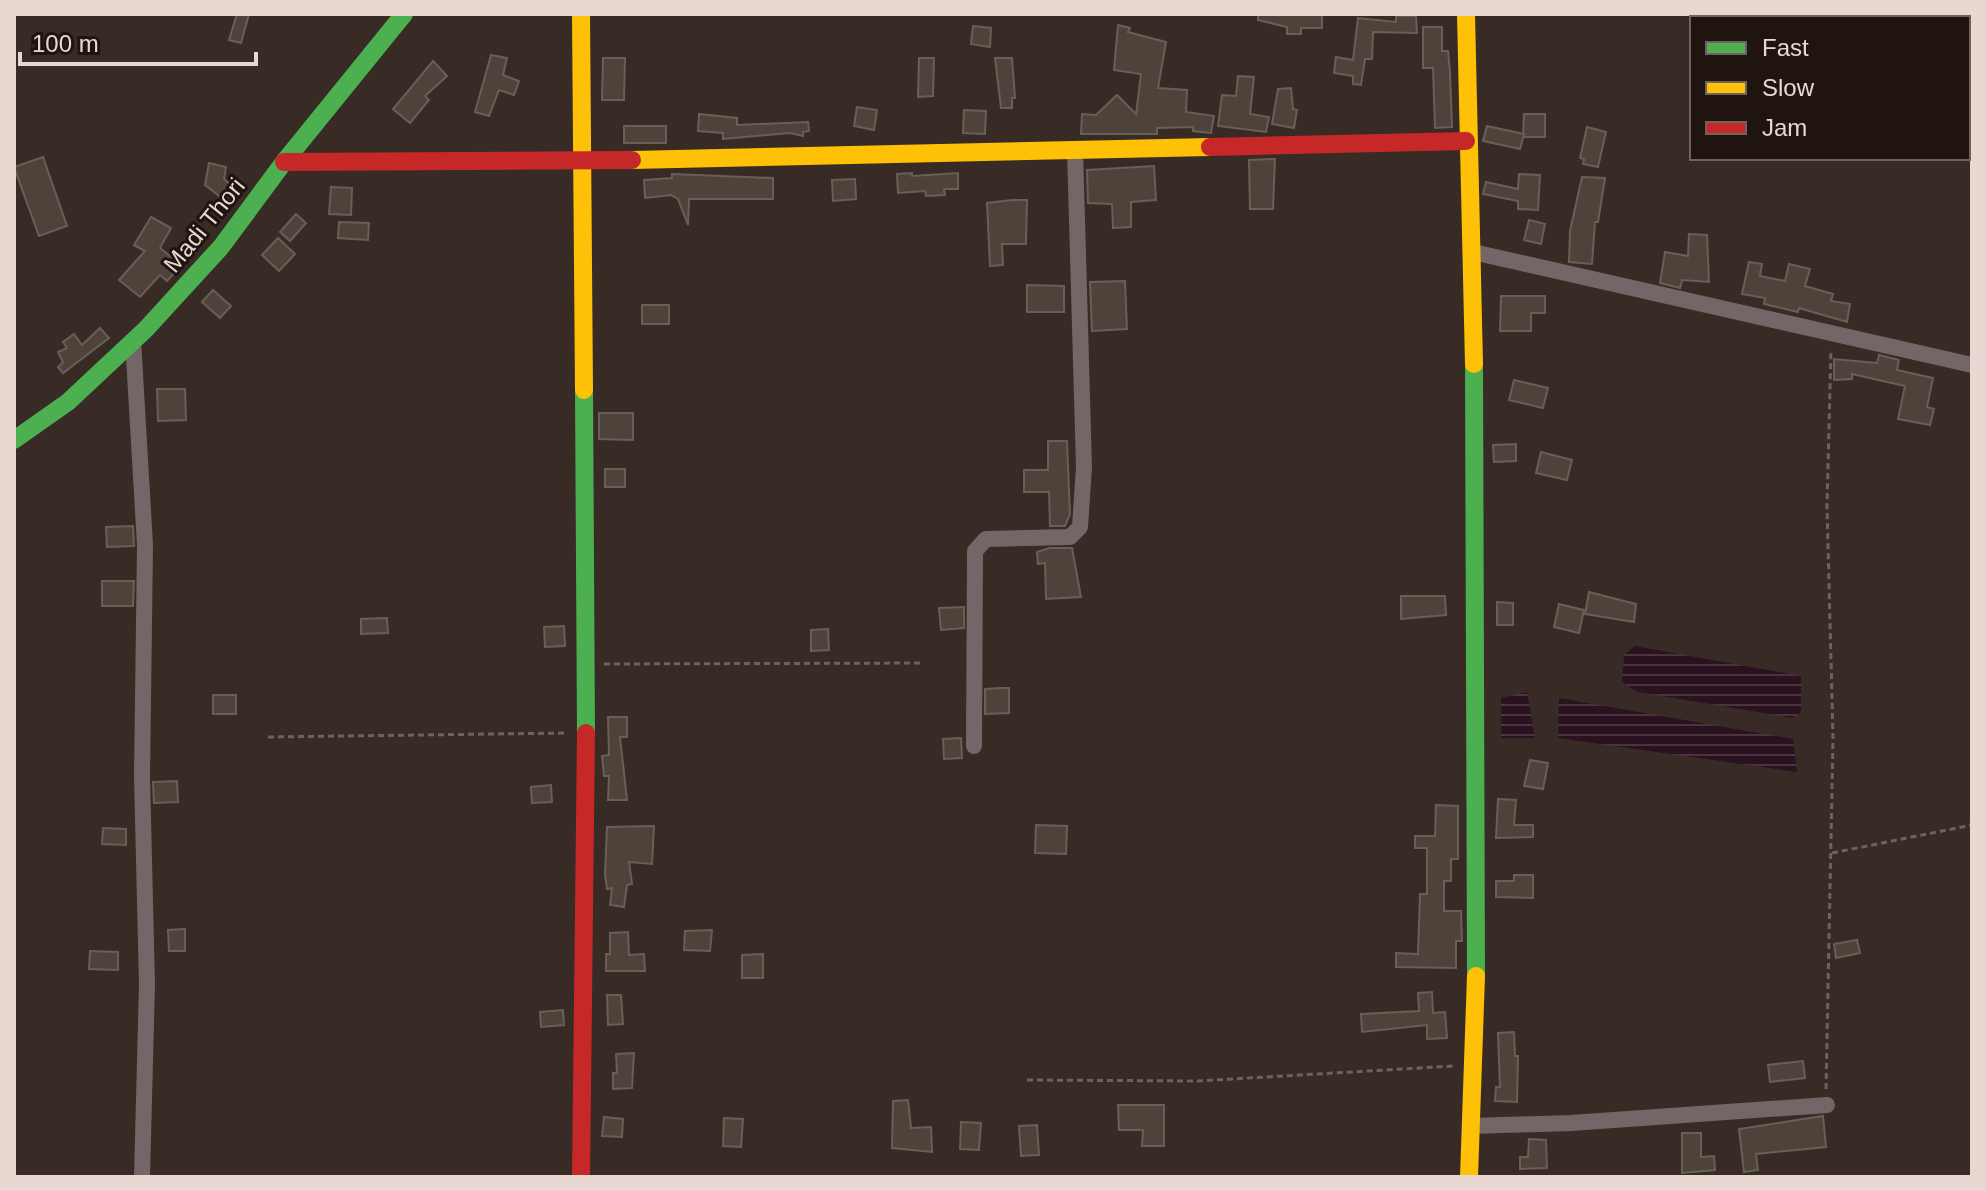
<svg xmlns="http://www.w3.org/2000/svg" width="1986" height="1191" viewBox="0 0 1986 1191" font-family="Helvetica,sans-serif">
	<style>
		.water { fill: url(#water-rules) }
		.building { fill: #4d433a; stroke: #685f58; stroke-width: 2 }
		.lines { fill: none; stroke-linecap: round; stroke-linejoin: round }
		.path { stroke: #6e6261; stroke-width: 3; stroke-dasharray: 6 4; stroke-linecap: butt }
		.street { stroke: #746666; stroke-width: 16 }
		.fast { stroke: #4caf50; stroke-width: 18 }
		.slow { stroke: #ffc107; stroke-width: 18 }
		.jam { stroke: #c62828; stroke-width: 18 }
		.labels { text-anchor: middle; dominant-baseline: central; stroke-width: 6; stroke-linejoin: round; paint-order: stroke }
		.street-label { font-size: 24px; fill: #e8d8d1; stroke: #1f140f }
	</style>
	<defs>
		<pattern id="water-rules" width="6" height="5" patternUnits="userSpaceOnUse" patternTransform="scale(2)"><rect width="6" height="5" fill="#2a1221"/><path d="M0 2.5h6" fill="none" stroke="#493440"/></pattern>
	</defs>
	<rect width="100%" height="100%" fill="#382b25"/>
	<g class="water">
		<path d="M1635,646L1801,676V713L1793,718L1638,692L1622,682L1624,655Z"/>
		<path d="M1527,692L1535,738H1501V698Z"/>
		<path d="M1559,698L1793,739L1797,772L1558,738Z"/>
	</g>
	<g class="building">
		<path d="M237,14H249L241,43L229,40Z"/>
		<path d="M1322,14V28H1301V34H1287V27L1258,20V15Z"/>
		<path d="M1396,16H1416L1417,33L1373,32L1372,59H1365L1361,85L1353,84V76L1334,73L1336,57L1353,60L1358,18L1396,22Z"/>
		<path d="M1118,25L1130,28L1128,32L1166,42L1158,88L1187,90L1186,112L1214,116L1211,133L1193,131V127L1157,128V134H1081L1082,114L1096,115L1117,95L1136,114L1141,74L1114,70Z"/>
		<path d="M973,26L991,28L990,47L971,44Z"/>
		<path d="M1423,27H1442V51H1448L1450,72L1452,127L1435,128L1433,68H1423Z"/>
		<path d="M491,55L507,58L503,75L519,81L514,95L499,90L489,116L475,112Z"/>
		<path d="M603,58H625L624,100H602Z"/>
		<path d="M919,58H934L933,96L918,97Z"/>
		<path d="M995,58H1012L1015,98H1012V108H1001Z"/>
		<path d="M433,61L447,76L425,96L429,100L410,123L393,109Z"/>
		<path d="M1238,76L1254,77L1250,114L1269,117L1266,132L1218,126L1222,95L1236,96Z"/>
		<path d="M1291,88L1293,109L1297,110L1294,128L1272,124L1278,89Z"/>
		<path d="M857,107L877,110L874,130L854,126Z"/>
		<path d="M964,110L986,111L985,134L963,133Z"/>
		<path d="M699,114L737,118V125L808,122L809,131L803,132V136L790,133L723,139V133L698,131Z"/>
		<path d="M1524,114H1545V137H1523Z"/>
		<rect x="624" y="126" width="42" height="17"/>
		<path d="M1487,126L1524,134L1520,149L1483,141Z"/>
		<path d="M1587,127L1606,132L1598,167L1583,164L1584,159L1580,158Z"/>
		<path d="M43,157L67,226L39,236L14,167Z"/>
		<path d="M1275,159L1273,209H1250L1249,160Z"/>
		<path d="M209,163L226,167L224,179L241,193L231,205L205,185Z"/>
		<path d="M1154,166L1156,200L1131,202V227L1113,228L1112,204L1088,203L1087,170Z"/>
		<path d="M912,173V176L958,173V189H944L945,195L926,196L925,191L898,193L897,174Z"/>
		<path d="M672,174L773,178V199H689L688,225L678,199L671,195L645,198L644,180L672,178Z"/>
		<path d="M1519,174L1540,175L1538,210L1518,209V201L1483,194L1486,182L1518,189Z"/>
		<path d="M1582,177L1605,178L1598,222H1595L1592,264L1569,262L1570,231Z"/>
		<path d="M855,179L856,199L833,201L832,180Z"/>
		<path d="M331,187L352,188L351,215L329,214Z"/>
		<path d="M1012,200H1027L1026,244H1002L1003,265L990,266L987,203Z"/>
		<path d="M296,214L306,223L290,241L280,232Z"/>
		<path d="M151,217L171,228L160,248L181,265L167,281L160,275L140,297L119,280L145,251L134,245Z"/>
		<path d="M1529,220L1545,224L1541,244L1524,240Z"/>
		<path d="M339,222L369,223L368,240L338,238Z"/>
		<path d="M1689,234L1707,235L1709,282L1682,280L1680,288L1660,283L1665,252L1688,256Z"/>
		<path d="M278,238L295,254L279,271L262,255Z"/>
		<path d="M1749,262L1762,264L1760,276L1785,281L1789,264L1810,269L1805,286L1833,294L1831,301L1850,304L1847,322L1799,308L1798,312L1764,304L1765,298L1742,294Z"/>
		<path d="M1125,281L1127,329L1092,331L1090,282Z"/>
		<path d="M1027,285L1064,286V312H1027Z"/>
		<path d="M213,290L231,306L220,318L202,302Z"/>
		<path d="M1501,296H1545V313H1531V331H1500Z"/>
		<rect x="642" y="305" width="27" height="19"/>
		<path d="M100,328L109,338L63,373L58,367L63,362L58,352L67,348L63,342L74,334L82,345Z"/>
		<path d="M1879,355L1899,360L1897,370L1933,378L1927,407L1934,409L1930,425L1898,419L1905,386L1852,374V379L1834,380V359L1877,363Z"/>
		<path d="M1514,380L1548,388L1543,408L1509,400Z"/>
		<path d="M157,389H185L186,420L158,421Z"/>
		<path d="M599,413H633V440L599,439Z"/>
		<path d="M1048,441H1067L1070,514L1065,526H1050L1049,492H1024V470H1048Z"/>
		<path d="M1516,444V461L1494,462L1493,445Z"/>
		<path d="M1541,452L1572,460L1567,480L1536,473Z"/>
		<rect x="605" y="469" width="20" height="18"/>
		<path d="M133,526L134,546L107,547L106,527Z"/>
		<path d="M1050,548H1072L1081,597L1046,599L1045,563L1038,564L1037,552Z"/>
		<path d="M102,581H134L133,606H102Z"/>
		<path d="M1589,592L1636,604L1634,622L1585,614Z"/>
		<path d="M1401,596H1445L1446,615L1401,619Z"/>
		<path d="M1497,602L1513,603V625H1497Z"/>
		<path d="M1559,604L1584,610L1579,633L1554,627Z"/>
		<path d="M964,607V628L941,630L939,608Z"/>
		<path d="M387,618L388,633L361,634V619Z"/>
		<path d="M564,626L565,646L545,647L544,627Z"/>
		<path d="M828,629L829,650L811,651V630Z"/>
		<path d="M1000,688H1009V713L985,714V689Z"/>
		<rect x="213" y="695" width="23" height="19"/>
		<path d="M608,717H627V737H620L627,800H608L609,776H604L602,756L609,755Z"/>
		<path d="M961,738L962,758L944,759L943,739Z"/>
		<path d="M1530,760L1548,763L1543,789L1524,786Z"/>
		<path d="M177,781L178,802L154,803L153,782Z"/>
		<path d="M551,785L552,802L532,803L531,787Z"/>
		<path d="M1498,799L1516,800L1514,825H1533V837L1496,838Z"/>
		<path d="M1436,805L1458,806V859H1451V881H1444V911H1461L1462,941H1456V968L1396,967V953L1418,954L1420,894H1427V848H1415V836H1435Z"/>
		<path d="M1036,825L1067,826L1066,854L1035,853Z"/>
		<path d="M654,826L652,864L629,862L632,884L627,885L624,907L610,905L612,888L607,889L605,874L607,827Z"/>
		<path d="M103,828L126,829V845L102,844Z"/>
		<path d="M1514,875H1533V898L1496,897V881H1514Z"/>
		<path d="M185,929V951H169L168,930Z"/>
		<path d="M712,930L710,951L684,950L685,931Z"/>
		<path d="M628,932L629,955L644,954L645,971H606V954H610V933Z"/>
		<path d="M1857,940L1860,953L1836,958L1834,944Z"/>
		<path d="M90,951L118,952V970L89,969Z"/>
		<path d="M763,954V978H742V955Z"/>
		<path d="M1432,992L1433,1013L1445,1012L1447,1038L1427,1039V1025L1362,1032L1361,1014L1419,1011L1418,993Z"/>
		<path d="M607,995H621L623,1024L608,1025Z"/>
		<path d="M563,1010L564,1025L541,1027L540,1012Z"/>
		<path d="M1514,1032L1515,1056H1518L1517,1102L1495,1101L1496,1087H1500L1498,1033Z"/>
		<path d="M634,1053L632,1088L613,1089V1073H617L616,1054Z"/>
		<path d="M1803,1061L1805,1078L1770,1082L1768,1065Z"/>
		<path d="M908,1100L911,1128L931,1127L932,1152L892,1148L893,1101Z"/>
		<path d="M1118,1105H1164V1146H1142L1143,1130H1119Z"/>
		<path d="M1823,1116L1826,1147L1756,1154L1758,1170L1744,1172L1739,1129Z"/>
		<path d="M604,1117L623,1119L622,1137L602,1136Z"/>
		<path d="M724,1118L743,1119L741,1147L723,1146Z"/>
		<path d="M961,1122L981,1123L979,1150L960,1149Z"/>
		<path d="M1037,1125L1039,1155L1021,1156L1019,1126Z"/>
		<path d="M1682,1133H1701V1157L1714,1156L1715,1170L1682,1173Z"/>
		<path d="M1529,1139L1546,1140L1547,1168L1520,1169V1157H1528Z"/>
	</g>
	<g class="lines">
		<g class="path">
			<path d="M604,664L924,663"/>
			<path d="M268,737L568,733"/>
			<path d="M1832,853L1972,825"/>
			<path d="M1027,1080L1198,1081L1453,1066"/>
			<path d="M1826,1089L1833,738L1827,506L1831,349"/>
		</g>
		<g class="street">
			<path d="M1473,252L1972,365"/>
			<path d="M133,340L145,545L142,777L147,984L142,1177"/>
			<path d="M974,746L975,551L986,539L1070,537L1080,527L1084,467L1075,150"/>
			<path d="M1471,1126L1571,1123L1827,1105"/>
		</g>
		<g class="fast">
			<path d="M1474,364L1476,976"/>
			<path d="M584,390L586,733"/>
			<path d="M14,440L68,402L146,329L221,247L284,162L404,14"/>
		</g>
		<g class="slow">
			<path d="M581,14L584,390"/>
			<path d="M1466,14L1474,364"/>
			<path d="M632,160L1210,147"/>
			<path d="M1469,1177L1476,976"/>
		</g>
		<g class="jam">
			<path d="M1210,147L1466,141"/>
			<path d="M284,162L632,160"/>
			<path d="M581,1177L586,733"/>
		</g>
	</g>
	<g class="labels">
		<g class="street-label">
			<text transform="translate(204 225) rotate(-51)">Madi Thori</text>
		</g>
	</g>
	<rect width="1986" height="1191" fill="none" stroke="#e8d8d1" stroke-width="32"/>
	<rect x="1690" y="16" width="280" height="144" fill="#1f140f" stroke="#6f625d" stroke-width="2"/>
	<rect x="1706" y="42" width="40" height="12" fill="#4caf50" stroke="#6f625d" stroke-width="2"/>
	<text x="1762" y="56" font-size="24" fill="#e8d8d1">Fast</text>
	<rect x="1706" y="82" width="40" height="12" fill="#ffc107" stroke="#6f625d" stroke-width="2"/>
	<text x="1762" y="96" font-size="24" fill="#e8d8d1">Slow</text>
	<rect x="1706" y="122" width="40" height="12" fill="#c62828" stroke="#6f625d" stroke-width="2"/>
	<text x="1762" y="136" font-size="24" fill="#e8d8d1">Jam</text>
	<path d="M20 52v12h236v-12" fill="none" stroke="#e8d8d1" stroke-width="4"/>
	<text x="32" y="52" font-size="24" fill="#e8d8d1" stroke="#1f140f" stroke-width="6" paint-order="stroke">100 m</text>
</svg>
